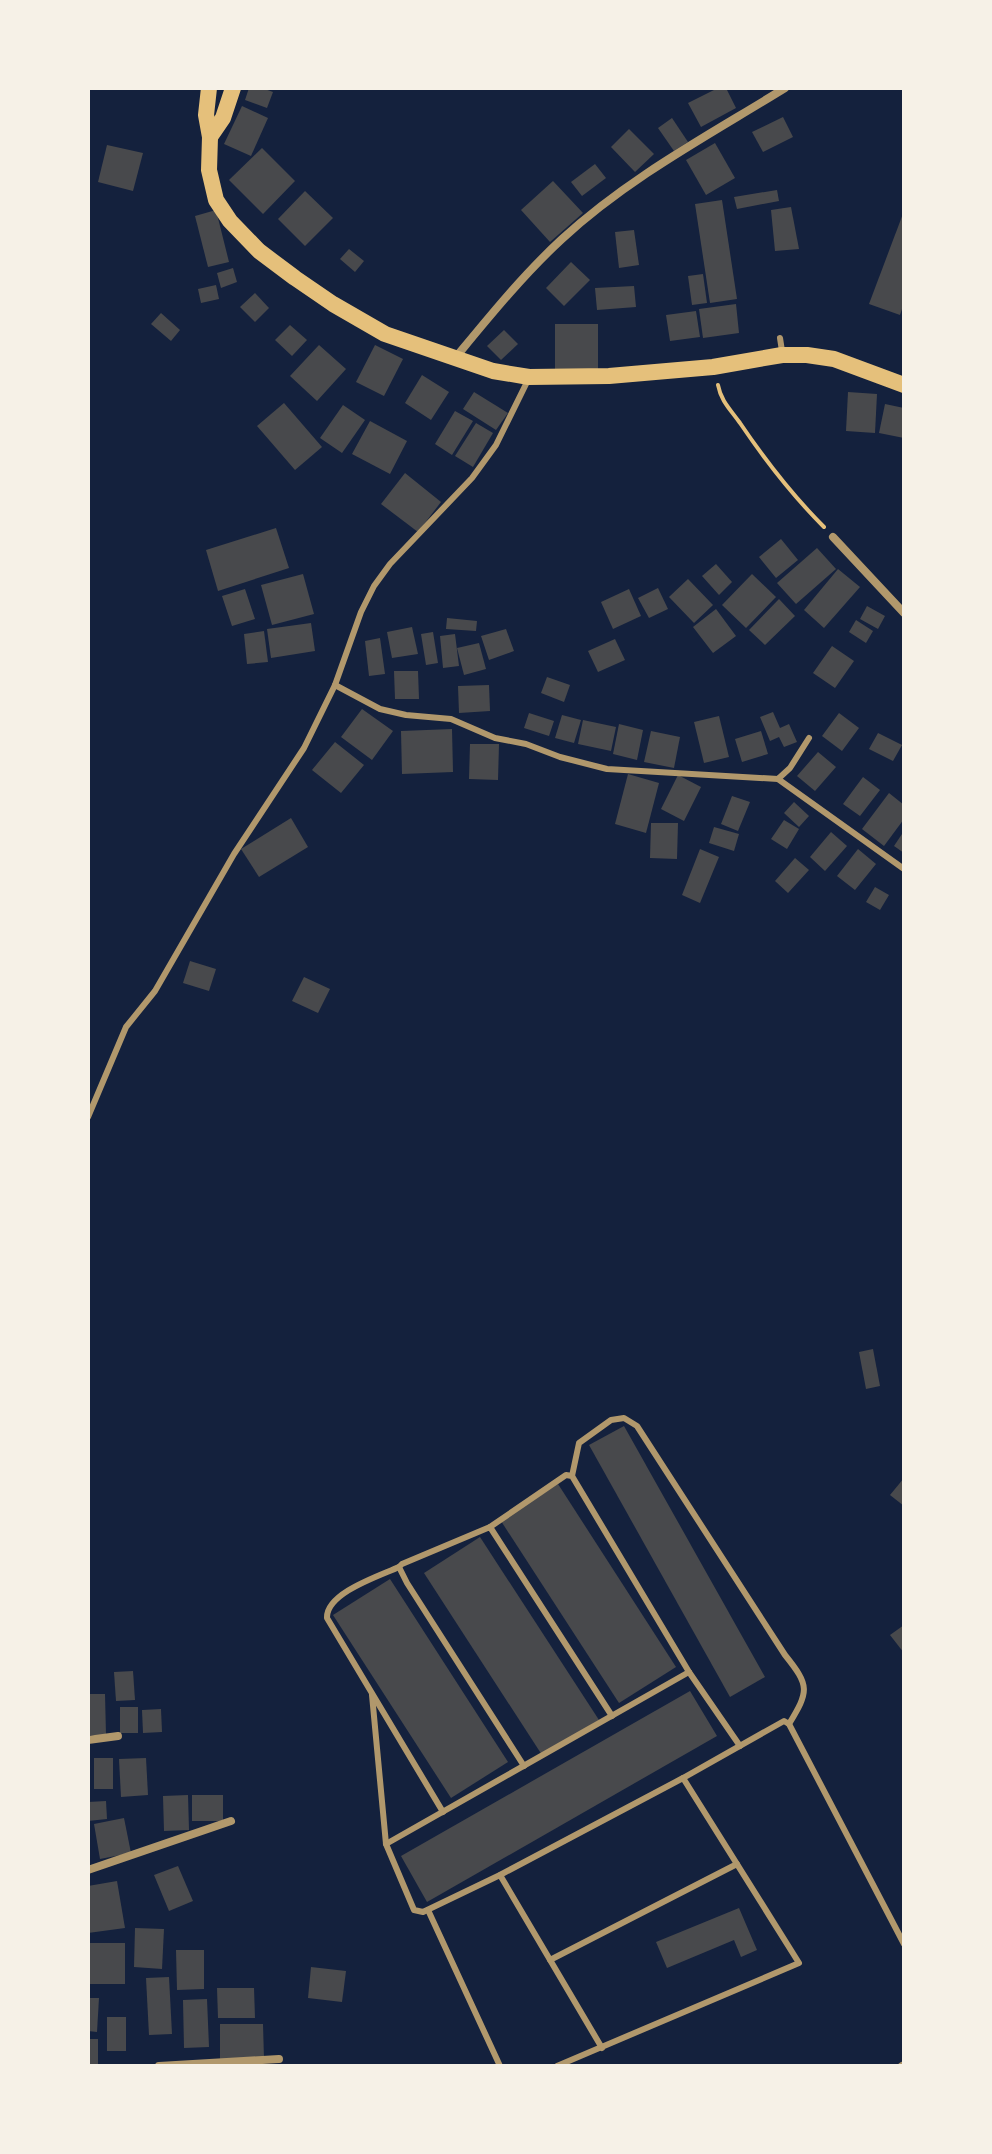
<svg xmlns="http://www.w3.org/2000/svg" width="992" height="2154" viewBox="0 0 992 2154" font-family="'Times New Roman',serif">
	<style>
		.building { fill: #48494c }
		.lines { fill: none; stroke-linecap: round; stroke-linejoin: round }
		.path { stroke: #e5c07b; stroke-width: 4 }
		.service { stroke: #b1986c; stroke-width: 6 }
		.minor { stroke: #b1986c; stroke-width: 8 }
		.secondary { stroke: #e5c07b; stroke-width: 16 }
	</style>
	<rect width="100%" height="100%" fill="#14213d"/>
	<g class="building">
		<path d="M249,88H262L273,92L267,108L245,100Z"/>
		<path d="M718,88H726L736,108L701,127L688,103Z"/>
		<path d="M242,106L268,118L251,156L224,144Z"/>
		<path d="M783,117L793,137L763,152L752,132Z"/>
		<path d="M672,118L688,142L674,151L658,128Z"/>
		<path d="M629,129L654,154L635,172L611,147Z"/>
		<path d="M715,143L735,178L706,195L686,160Z"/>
		<path d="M107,145L143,153L133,191L98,182Z"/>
		<path d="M262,148L295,181L263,214L229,180Z"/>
		<path d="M595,164L606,178L582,196L571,182Z"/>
		<path d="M553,181L583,213L550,242L521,210Z"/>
		<path d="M777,190L779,201L737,209L734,197Z"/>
		<path d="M305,191L333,218L305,246L278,219Z"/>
		<path d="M722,200L737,299L710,303L695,204Z"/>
		<path d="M791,207L799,249L775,251L771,210Z"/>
		<path d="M216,210L229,262L208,267L195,216Z"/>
		<path d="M904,211V303L900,315L869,304Z"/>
		<path d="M634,230L639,265L619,268L615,232Z"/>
		<path d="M349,249L364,261L355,272L340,259Z"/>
		<path d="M571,262L590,280L564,306L546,288Z"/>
		<path d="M233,268L237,282L221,288L217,273Z"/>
		<path d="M703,274L707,303L692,305L688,276Z"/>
		<path d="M216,285L219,299L201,303L198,289Z"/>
		<path d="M634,286L636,307L597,310L595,288Z"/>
		<path d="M255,293L269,308L255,322L240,307Z"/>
		<path d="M736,304L739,333L703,338L699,309Z"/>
		<path d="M696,311L700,337L670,341L666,315Z"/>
		<path d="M161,313L180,330L171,341L151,324Z"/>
		<rect x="555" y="324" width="43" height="48"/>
		<path d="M290,325L307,340L292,356L275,340Z"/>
		<path d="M504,330L518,344L501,360L487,346Z"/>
		<path d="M319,345L346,369L317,401L290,376Z"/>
		<path d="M375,345L403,359L384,396L356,382Z"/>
		<path d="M422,375L449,392L431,420L405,403Z"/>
		<path d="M474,392L508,413L496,430L463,409Z"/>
		<path d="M848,392L877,394L875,433L846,431Z"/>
		<path d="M284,403L322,447L295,470L257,426Z"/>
		<path d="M885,404L904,408V438L879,433Z"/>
		<path d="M343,405L365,420L342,453L320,438Z"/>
		<path d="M455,411L473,421L452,455L435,444Z"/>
		<path d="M370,421L407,441L390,474L352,454Z"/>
		<path d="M476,423L493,433L473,467L455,456Z"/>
		<path d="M405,473L441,502L418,532L381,504Z"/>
		<path d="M276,528L289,568L218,591L206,550Z"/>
		<path d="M781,539L798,560L776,578L759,557Z"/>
		<path d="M817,548L836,569L796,604L777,583Z"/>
		<path d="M716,564L732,582L719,595L702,576Z"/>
		<path d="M838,569L860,587L824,628L804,610Z"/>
		<path d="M303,574L314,614L272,625L261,585Z"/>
		<path d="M752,574L776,597L746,628L722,605Z"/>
		<path d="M688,579L713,605L694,623L669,597Z"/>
		<path d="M658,588L668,609L649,618L638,598Z"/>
		<path d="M245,589L255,619L232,626L222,596Z"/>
		<path d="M629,589L641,616L613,629L601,602Z"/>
		<path d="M779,599L795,616L765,645L749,630Z"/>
		<path d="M867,606L885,616L878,629L860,619Z"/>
		<path d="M716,609L736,636L713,653L693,627Z"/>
		<path d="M447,618L477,621L476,631L446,629Z"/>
		<path d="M856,620L873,631L866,643L849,632Z"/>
		<path d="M311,623L315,651L271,658L267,629Z"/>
		<path d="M412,627L418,654L392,658L387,632Z"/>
		<path d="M506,629L514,651L489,660L481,636Z"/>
		<path d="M264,631L268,662L247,664L244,634Z"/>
		<path d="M433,632L438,663L426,665L421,634Z"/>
		<path d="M455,634L459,666L443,668L440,636Z"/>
		<path d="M380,638L385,674L369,676L365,641Z"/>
		<path d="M615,639L625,660L598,672L588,651Z"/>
		<path d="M479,643L486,669L464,675L457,648Z"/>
		<path d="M832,646L854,661L835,688L813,673Z"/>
		<path d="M394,671H418L419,699H395Z"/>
		<path d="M547,677L570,685L564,702L541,693Z"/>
		<path d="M489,685L490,711L459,713L458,686Z"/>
		<path d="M362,709L393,731L372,760L341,737Z"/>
		<path d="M773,712L780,728L789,724L797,742L784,747L779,737L770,741L760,717Z"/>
		<path d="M529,713L554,721L549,736L524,728Z"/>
		<path d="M839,713L859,728L842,751L822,736Z"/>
		<path d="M562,715L581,720L574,743L555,738Z"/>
		<path d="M719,716L729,757L704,763L694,722Z"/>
		<path d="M583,720L616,727L611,751L578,744Z"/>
		<path d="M619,724L643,730L637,760L613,754Z"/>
		<path d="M452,729L453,772L402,774L401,731Z"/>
		<path d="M651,731L680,737L674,768L644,762Z"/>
		<path d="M761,731L768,754L742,762L735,739Z"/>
		<path d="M878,733L902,745L893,761L869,749Z"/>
		<path d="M335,742L364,765L341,793L312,770Z"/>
		<path d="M470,744H499L498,780L469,779Z"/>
		<path d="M818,752L836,767L815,791L797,776Z"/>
		<path d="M628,774L659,783L646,833L615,824Z"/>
		<path d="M678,775L701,787L684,821L661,809Z"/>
		<path d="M863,777L880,790L860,816L843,804Z"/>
		<path d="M889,793L904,805V819L884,846L862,829Z"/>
		<path d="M732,796L750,802L738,831L721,824Z"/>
		<path d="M794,802L809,816L799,827L784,813Z"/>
		<path d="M291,818L308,847L259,877L241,849Z"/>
		<path d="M784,820L799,829L787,849L771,839Z"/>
		<path d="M651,823H678L677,859L650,858Z"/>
		<path d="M714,827L739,834L734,851L709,843Z"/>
		<path d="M904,831V853L894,846Z"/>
		<path d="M831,832L847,846L825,871L810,857Z"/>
		<path d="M700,849L719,857L700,903L682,895Z"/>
		<path d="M858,849L876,864L855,890L837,876Z"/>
		<path d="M795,858L809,870L788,893L775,881Z"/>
		<path d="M875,887L889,895L880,910L866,902Z"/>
		<path d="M190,961L216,969L209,991L183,983Z"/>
		<path d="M304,977L330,989L318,1013L292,1001Z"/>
		<path d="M873,1349L880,1386L866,1389L859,1352Z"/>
		<path d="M624,1426L765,1677L730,1697L589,1445Z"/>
		<path d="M904,1478V1506L890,1495Z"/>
		<path d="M558,1484L676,1667L619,1703L501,1521Z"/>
		<path d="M480,1537L599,1720L542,1755L424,1573Z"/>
		<path d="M390,1579L508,1762L451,1798L333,1615Z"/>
		<path d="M904,1625V1653L890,1635Z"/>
		<path d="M133,1671L135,1700L116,1701L114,1672Z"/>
		<path d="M690,1691L717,1736L427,1902L401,1856Z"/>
		<path d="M88,1694H105L106,1735H88Z"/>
		<rect x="120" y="1707" width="18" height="26"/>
		<path d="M161,1709L162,1732L143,1733L142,1710Z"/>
		<rect x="94" y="1758" width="19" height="31"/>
		<path d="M146,1758L148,1795L121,1797L119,1759Z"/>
		<path d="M188,1795L189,1830L164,1831L163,1796Z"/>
		<rect x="192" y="1795" width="31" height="26"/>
		<path d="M106,1801L107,1819L88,1821V1802Z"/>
		<path d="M124,1818L131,1853L100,1859L94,1824Z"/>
		<path d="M178,1866L193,1901L169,1911L154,1875Z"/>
		<path d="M117,1881L125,1928L88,1933V1886Z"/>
		<path d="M739,1908L757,1950L741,1957L734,1940L667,1968L656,1942Z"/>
		<path d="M135,1928L164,1929L162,1969L134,1967Z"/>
		<rect x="88" y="1943" width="37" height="41"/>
		<path d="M176,1950H204V1989L177,1990Z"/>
		<path d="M311,1967L346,1971L342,2002L308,1998Z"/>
		<path d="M169,1977L172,2034L149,2035L146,1978Z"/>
		<path d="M217,1988H254L255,2018H218Z"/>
		<path d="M88,1998H99L97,2032L88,2031Z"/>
		<path d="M207,1999L209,2047L184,2048L183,2000Z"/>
		<rect x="107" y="2017" width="19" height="34"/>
		<path d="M220,2024H263L264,2059H220Z"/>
		<rect x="88" y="2039" width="10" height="27"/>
	</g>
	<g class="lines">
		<path class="path" d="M718,385C721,401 730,409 740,423C765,460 792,495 824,527"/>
		<g class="service">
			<path d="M780,338L782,351"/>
			<path d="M335,685L380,709L406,715L451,719L495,738L526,744L560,757L607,769L778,779L790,768L809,738"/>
			<path d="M778,779L904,869"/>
			<path d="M88,1117L126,1027L155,991L234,854L304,748L335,685L361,612L374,586L390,564L472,478L496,445L528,380"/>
			<path d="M572,1476L579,1443L611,1420L624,1418L637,1426L785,1655C810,1686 809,1691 789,1724"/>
			<path d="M490,1527L566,1475L572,1476L689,1672L740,1746"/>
			<path d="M399,1567C379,1576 326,1593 327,1618L443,1812"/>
			<path d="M372,1695L386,1844L414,1910L423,1912L500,1875L683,1778L784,1721L789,1724L904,1944"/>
			<path d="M524,1766L407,1583L399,1567L402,1564L490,1527L612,1716"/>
			<path d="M386,1844L689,1672"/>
			<path d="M500,1875L602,2048"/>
			<path d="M428,1910L500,2066"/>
			<path d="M550,1960L737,1864"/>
			<path d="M557,2066L799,1963L683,1778"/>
		</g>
		<g class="minor">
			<path d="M456,357C489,317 523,275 562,239C628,178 709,135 785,88"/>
			<path d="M833,537L904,613"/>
			<path d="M88,1740L118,1736"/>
			<path d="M88,1870L231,1821"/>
			<path d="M159,2066L279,2059"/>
			<path d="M902,2066L904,2065"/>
		</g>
		<g class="secondary">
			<path d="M209,88L206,115L210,137L209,170L216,200L230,221L259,251L295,278L333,304L385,334L493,371L529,377L609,376L713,367L782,355H807L834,359L904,385"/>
			<path d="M210,137L223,118L233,88"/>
		</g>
	</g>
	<rect width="992" height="2154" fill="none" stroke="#f6f1e7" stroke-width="180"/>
</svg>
